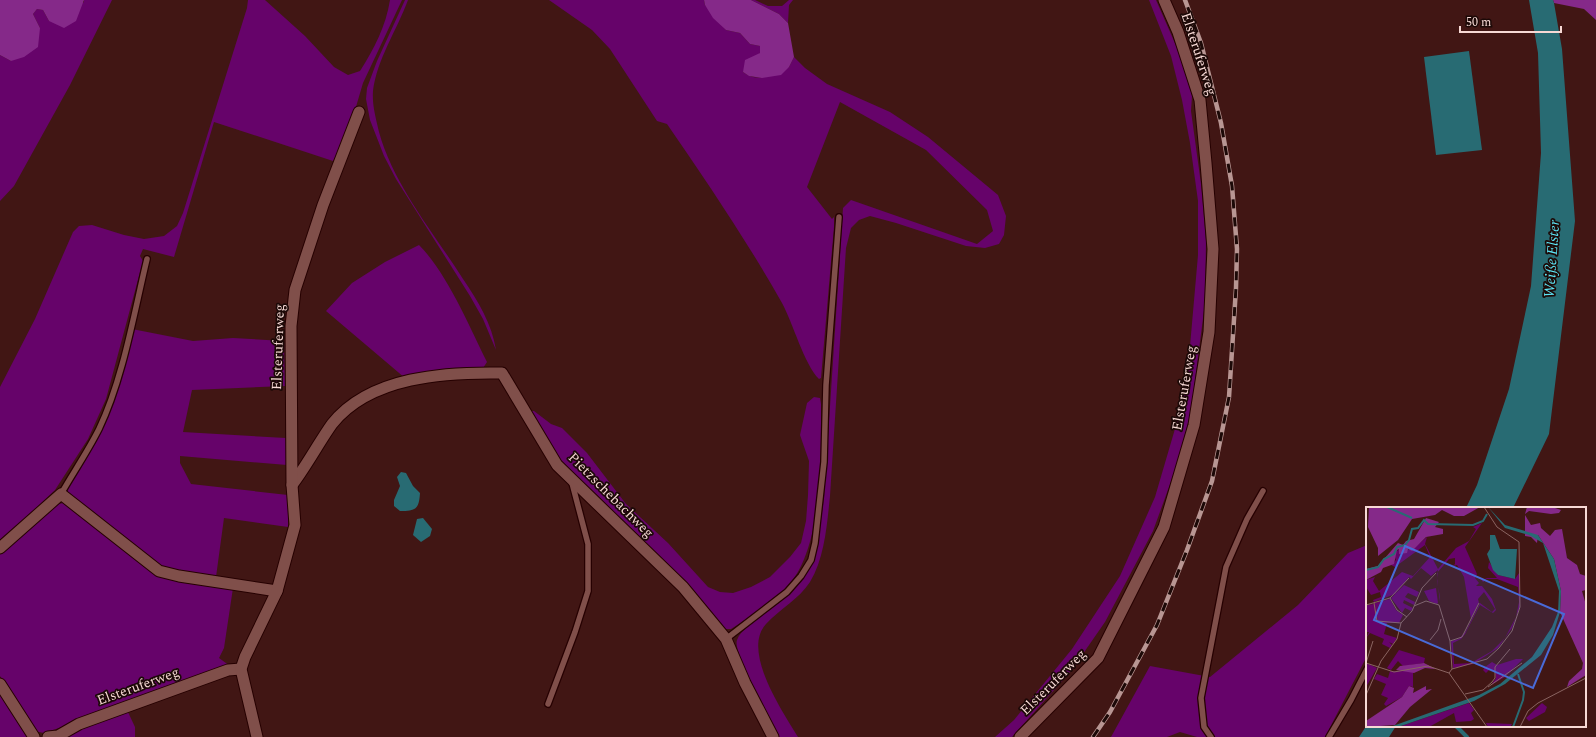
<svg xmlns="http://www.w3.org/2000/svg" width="1596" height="737" viewBox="0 0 1596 737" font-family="Spectral,serif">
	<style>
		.green { fill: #66036a }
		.forest { fill: #852989 }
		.water { fill: #286b73 }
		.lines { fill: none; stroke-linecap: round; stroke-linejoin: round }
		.stream { stroke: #286b73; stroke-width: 4 }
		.lane-casing { stroke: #260001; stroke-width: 8 }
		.street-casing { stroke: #260001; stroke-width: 13 }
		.lane { stroke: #804f4a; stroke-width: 5.5 }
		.street { stroke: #804f4a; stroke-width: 11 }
		.rail-casing { stroke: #b89693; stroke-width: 4.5 }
		.rail { stroke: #1c0907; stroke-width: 3; stroke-dasharray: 9; stroke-linecap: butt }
		.labels { text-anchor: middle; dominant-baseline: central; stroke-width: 3.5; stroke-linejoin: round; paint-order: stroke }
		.street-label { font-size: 14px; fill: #f7d9d5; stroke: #1c0907 }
		.water-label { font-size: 15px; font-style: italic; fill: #5de6f7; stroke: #1c0907 }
		.inset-river { fill: none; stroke: #286b73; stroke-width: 2 }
		.inset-road { fill: none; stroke: #8a6461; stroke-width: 1 }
		.view { fill: #496ad7; fill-opacity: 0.15; stroke: #496ad7; stroke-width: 2 }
		.inset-edge { fill: none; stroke: #f7d9d5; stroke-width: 2 }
	</style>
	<rect width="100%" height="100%" fill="#411614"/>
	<g class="green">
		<path d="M84,0H112L70,85L14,186L0,201V55L11,61L40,28L33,14L37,9L43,10L49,21L84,2Z"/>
		<path d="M248,0H265L305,36L334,67L348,75L360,71C374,49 386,26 390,0H402L363,83L348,134L333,161L214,122L174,257L143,249L140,256L143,261L106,399L88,439L55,490L0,542V387L35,319L73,232L79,226L92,225L124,235L144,239L164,236L177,226L183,213L247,8Z"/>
		<path d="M405,0H408C397,30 377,59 373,91C372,106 376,118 379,132C394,186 434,233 463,279C478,301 492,324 496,350L483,319L470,296L396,179L384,156L370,120L366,99L367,88L377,61Z"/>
		<path d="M549,0H704L705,5L726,30L740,33L750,44L760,46V53L743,72C758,84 773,74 789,67L794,57L805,68L827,84L890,112L928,137L998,195L1006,216L1004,235L999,244L985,248L966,246L896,223L870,216L859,220L851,228L846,248L830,496C827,524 825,557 810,582C799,599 780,609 766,624C741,651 783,712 798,737H779C772,722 732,652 737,640C741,629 761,616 771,609C814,575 817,550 824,498L843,208L851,200L977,244L993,231L987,210L926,150L840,102L807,187L832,219L834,217V227L821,378L819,379C804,364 793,323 782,303C747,241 707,182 667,124L657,121L610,49L592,30Z"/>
		<path d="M751,0H755L768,6H782L789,0H793L789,5L788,23L779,14Z"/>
		<path d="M1149,0H1156L1181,57L1192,96L1191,111L1201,184L1206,241L1205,303L1191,411L1177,465L1153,531L1105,622L1071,671L1012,737H995L1014,720L1072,649L1120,576L1155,497L1177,422L1190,346L1198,255V201L1190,143L1182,100L1171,56Z"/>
		<path d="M419,245C447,273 469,326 487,362L483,368L405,378L326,311L352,283L385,262Z"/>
		<path d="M132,329L193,341L233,338L284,341L285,386L192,390L183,432L286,438L287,465L180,456V463L191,484L288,495V527L224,518L216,577L167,569L157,565L68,495L67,488L97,440L118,389Z"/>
		<path d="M814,397L820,398L821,404C821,455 824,551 785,589C771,604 748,618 731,629H724L607,509C598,492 591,492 579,481C560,463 545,436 530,414L532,411H534L551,424L562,428L587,453L626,504L668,543L708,587L720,592L733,593L751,587L770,577L790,557L801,543L806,521L808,495L809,461L800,435L807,403Z"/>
		<path d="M63,503L68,505L134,559L157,575L233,588L224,648L219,658L230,666L80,721L44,733L34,731L0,676V552L51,506Z"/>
		<path d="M1367,545V656L1325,737H1197L1180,732L1167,737H1111L1150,666L1210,677L1298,605L1348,553Z"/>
		<path d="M0,691L29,737H0Z"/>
		<path d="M127,710L135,727V737H67L78,727Z"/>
	</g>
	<g class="forest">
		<path d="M0,0H84L76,21L64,28L49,21L43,10L37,9L33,14L40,28L38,47L24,57L11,61L0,55Z"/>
		<path d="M704,0H751L779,14L788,23L794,57L789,67L781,75L762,78L749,76L743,72L745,60L760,53V46L750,44L740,33L726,30L713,18L705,5Z"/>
		<path d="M1553,0H1596V20L1584,9L1554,3Z"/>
	</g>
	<g class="water">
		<path d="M1529,0H1553L1554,3L1562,49L1575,221L1549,434L1513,508H1466L1477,485L1509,389L1531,286L1541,153L1538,53Z"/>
		<path d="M1469,51L1482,150L1436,155L1424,57Z"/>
		<path d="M401,472L406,473L413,486L420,493C419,509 416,511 400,511L394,506V500L400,486L397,477Z"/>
		<path d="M423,518L432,529L430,536L421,542L413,535L417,519Z"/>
		<path d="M1367,725V726H1396L1389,737H1359Z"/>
	</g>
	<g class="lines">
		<path class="stream" d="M1456,726L1467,737"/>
		<g class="lane-casing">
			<g id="lane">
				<path d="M61,494C73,473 88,451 99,429C123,379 134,313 147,259"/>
				<path d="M726,639L787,592L801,576L811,560L815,543L824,462L826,385L839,217"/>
				<path d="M548,704L575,632L588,591V544L572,483"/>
				<path d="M1211,737L1204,727L1201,698L1226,567L1247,519L1263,491"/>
				<path d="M1329,737L1351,700L1367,669"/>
			</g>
		</g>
		<g class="street-casing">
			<g id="street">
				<path d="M292,485C301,473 309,460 317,447C322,439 327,431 332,424C370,376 446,372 502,373L557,465L683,587L726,639L745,683L773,737"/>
				<path d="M0,548L61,494L159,571L179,576L277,591"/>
				<path d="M0,684L34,737"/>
				<path d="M48,737L58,736L79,724L228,670L241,669"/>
				<path d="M257,737L241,669L245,657L277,591L295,525L292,485L291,326L295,290L323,205L359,112"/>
				<path d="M1020,737L1098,658L1164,527L1194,425L1209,332L1213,249L1206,163L1200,100L1178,32L1164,0"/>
			</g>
		</g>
		<use href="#lane" class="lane"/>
		<use href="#street" class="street"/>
		<g class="rail-casing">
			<path id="rail" d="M1093,737L1110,712L1157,625L1187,550L1212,481L1229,397L1236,288L1237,249L1232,186L1221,123L1201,43L1185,0"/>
		</g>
		<use href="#rail" class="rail"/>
	</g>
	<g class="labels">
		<g class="street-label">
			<text transform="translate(1199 54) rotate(72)">Elsteruferweg</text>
			<text transform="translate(278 347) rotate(-88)">Elsteruferweg</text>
			<text transform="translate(1184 388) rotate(-80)">Elsteruferweg</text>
			<text transform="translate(611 495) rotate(45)">Pietzschebachweg</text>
			<text transform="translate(1053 682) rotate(-45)">Elsteruferweg</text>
			<text transform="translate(138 686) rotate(-20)">Elsteruferweg</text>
		</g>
		<g class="water-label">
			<text transform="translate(1552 259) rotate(-86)">Weiße Elster</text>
		</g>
	</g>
	<g transform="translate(1366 507)">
		<rect width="220" height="220" fill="#411614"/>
		<path d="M116,16L99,40L111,67L109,71L113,76L110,79H116L126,92L130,103L127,106L114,98L99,127L95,132L87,136L88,157L105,156L126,144L139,131L150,110L153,95L152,80L131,72H120L117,75L113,69L117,73L121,71H131L122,61L123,55L132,68L149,72L153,66L154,99L146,121L132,141L107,157L87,161L85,134L93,132L100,124L114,96L126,105L129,102L118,85L112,92L113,96L105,112L98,70L91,58L87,59L89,57V51L83,52L71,66V74L74,90V95L71,71L72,63L65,69L55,61L45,72L43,70L29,87L8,95L7,93L15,90L14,85L5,88L0,80V73L9,70L7,74L13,84L36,65L47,69L64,50L59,38L29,60L25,58L30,53L28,47L33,42L34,46L48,41L61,30L59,37L72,62L90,41L103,34L110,22L107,20ZM38,78L53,85L51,90L42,86L39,90L49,95L48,98L38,93L37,96L47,101L45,104L39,101L36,106L25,91ZM70,81L72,96L71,97L63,94L58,84ZM24,92L30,103L37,108L33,116H21L18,127L31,131L27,137L23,135L26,138L24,141L16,137L18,132L4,126L0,131L3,125H0L1,98L8,97L12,116L16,115L12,114L8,96ZM33,143L59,151L58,156L37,159L32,154L25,163L21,161ZM150,152H157L139,170L125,178L130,171L129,165L124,162L120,166L117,163L119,160L126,155L131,158ZM0,156L11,161L0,180ZM24,164H47V180L43,179L36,190L20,199L18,197L22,191L15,188L20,177L8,172L11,167L22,171ZM103,196L108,203L105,206L108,212L105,214L90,215L88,206L63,220H32ZM176,196L181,200L179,205L163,214L160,211ZM120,216L146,217L144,220H122Z" fill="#66036a"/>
		<path d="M3,0H114L98,9H88L76,3L69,8L46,12L32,33L12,49V41L2,20ZM161,0H186L195,3L193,6L185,7L163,4L159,7ZM159,8L165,18L174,16L175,21L184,29L189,23L196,22L201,51L211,58L214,67L220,69V83L216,84L220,98V168L201,180L203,174L216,162L217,156L194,105L195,84L188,52L172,28L171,36L165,30L159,29ZM60,11L73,15L69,20L77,22V27L60,30L46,44L42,42L41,46L33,47V42L31,43L28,57L17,61L15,65L0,73V62L12,59L32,36L37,38L40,34L48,32ZM58,156L70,162L59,161L48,166L30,163L34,159ZM43,179L48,181L47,186L60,179V183L66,182L44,200L29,218L0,220V214L36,190Z" fill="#852989"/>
		<path d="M122,0L139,18L172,28L188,52L195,84L194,105L187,128L175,148L139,177L108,194L32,220H24L113,188L134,177L166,150L186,120L192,105L193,84L177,36L163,28L139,21ZM124,28H129L134,42H151L149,72L132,68L127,63L121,47L124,42Z" fill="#286b73"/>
		<path class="inset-river" d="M21,0L46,11M0,63L12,60L18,52L28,47L31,40L39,38L43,33L46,22L52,21L58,13L62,17L107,18L117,14L121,7M147,220L157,193L158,185L152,167"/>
		<path class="inset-road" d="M24,91L31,103L41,110M8,96L11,114L35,116M0,98L24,91L43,71M48,99L60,94L73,98L84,134L86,162M64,133L72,123L75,112M7,134L0,156L28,165L62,159L83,166L121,220M84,134L96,130L113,96M83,166L86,162L121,152L133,141L146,124L154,100L153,35L131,20L118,0M122,180L156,156M99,187L117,183L126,175L129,171V160L144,142M0,188L15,154L31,132L35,116L46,104L56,81L70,66M154,220L162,204L172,196L220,171"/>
		<path class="view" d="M39,39L198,107L167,181L8,113Z"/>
		<rect width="220" height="220" class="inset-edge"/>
	</g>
	<path d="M1460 26v6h101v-6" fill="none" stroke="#f7d9d5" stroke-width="2"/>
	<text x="1466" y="26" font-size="12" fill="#f7d9d5" stroke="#1c0907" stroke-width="3" paint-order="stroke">50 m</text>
</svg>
